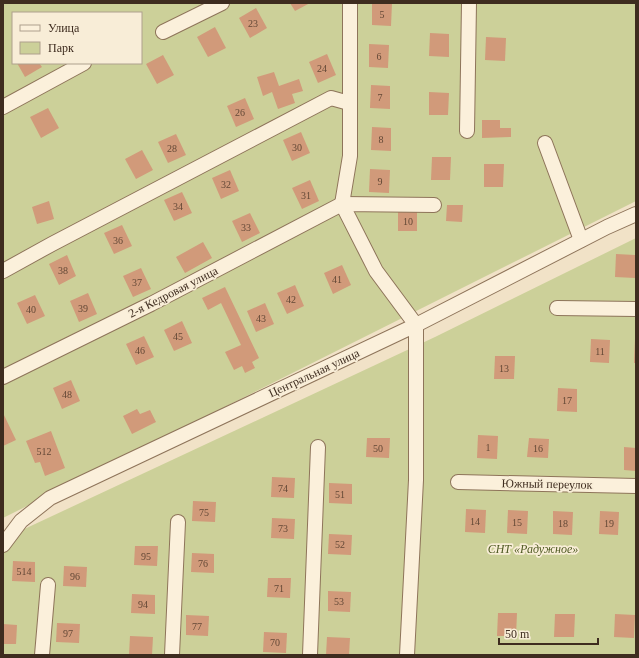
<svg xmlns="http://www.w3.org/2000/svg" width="639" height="658" viewBox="0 0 639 658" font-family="Georgia,serif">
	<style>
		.green { fill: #ccd099; fill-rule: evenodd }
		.building { fill: #d19a7a }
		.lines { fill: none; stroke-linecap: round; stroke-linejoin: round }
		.street-casing { stroke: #8e745a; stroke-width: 16 }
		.street { stroke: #fbf0db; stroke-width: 14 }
		.labels { text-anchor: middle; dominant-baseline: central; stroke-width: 3.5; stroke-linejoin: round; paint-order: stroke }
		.number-label { font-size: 10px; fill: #634836 }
		.street-label { font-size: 12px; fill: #3e2c1f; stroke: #f8edd7 }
		.park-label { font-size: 12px; font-style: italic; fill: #505b24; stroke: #f8edd7 }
	</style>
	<rect width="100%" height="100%" fill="#f1e2c7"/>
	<g class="green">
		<path d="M3,3H636V201L3,518ZM13,13H141V63H13Z"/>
		<path d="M636,238V655H3V539L435,337Z"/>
	</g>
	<g class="building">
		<path d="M290,3H310L295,11Z"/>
		<path d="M372,3H392L391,26L372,25Z"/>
		<path d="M256,8L267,28L250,38L239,18Z"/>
		<path d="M215,27L226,48L208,57L197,37Z"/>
		<path d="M430,33L449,34V57L429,56Z"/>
		<path d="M486,37L506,38L505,61L485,60Z"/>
		<path d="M369,44L389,45L388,68L369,67Z"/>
		<path d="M327,54L336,75L318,83L309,62Z"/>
		<path d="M163,55L174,75L157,84L146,64Z"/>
		<path d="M17,63H39L42,67L25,77Z"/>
		<path d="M274,72L279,86L299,79L303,91L292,94L295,103L278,109L272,92L263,96L257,77Z"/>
		<path d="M371,85L390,86V109L370,108Z"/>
		<path d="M429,92L449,93L448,115H429Z"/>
		<path d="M245,98L254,119L236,127L227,106Z"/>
		<path d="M48,108L59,128L41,138L30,117Z"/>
		<path d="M482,120H500V128H511V137L482,138Z"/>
		<path d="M372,127L391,128V151L371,150Z"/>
		<path d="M301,132L310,153L292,161L283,140Z"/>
		<path d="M176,134L186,155L168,163L158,142Z"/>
		<path d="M142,150L153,170L136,179L125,159Z"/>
		<path d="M432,157H451L450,180H431Z"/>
		<path d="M484,164H504L503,187H484Z"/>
		<path d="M370,169L390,170L389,193L369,192Z"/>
		<path d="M230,170L239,191L221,199L212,178Z"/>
		<path d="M310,180L319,201L302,209L292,188Z"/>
		<path d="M182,192L192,213L174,221L164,200Z"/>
		<path d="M49,201L54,219L37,224L32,207Z"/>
		<path d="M447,205H463L462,222L446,221Z"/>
		<rect x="398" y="210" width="19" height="21"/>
		<path d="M250,213L260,233L242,242L232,221Z"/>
		<path d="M122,225L132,246L114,254L104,233Z"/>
		<path d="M203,242L212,258L185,273L176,257Z"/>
		<path d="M616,254L635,255V278L615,277Z"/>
		<path d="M67,255L76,276L59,285L49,264Z"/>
		<path d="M342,265L351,285L333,294L324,273Z"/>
		<path d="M141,268L151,289L133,297L123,276Z"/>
		<path d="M295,285L304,306L287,314L277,293Z"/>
		<path d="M225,287L259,358L252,362L255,368L245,373L242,366L234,370L225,352L241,345L221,303L208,310L202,298Z"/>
		<path d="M88,293L97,314L79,322L70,301Z"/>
		<path d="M35,295L45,316L27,324L17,303Z"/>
		<path d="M265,303L274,324L256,332L247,311Z"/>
		<path d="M182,321L192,343L174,351L164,330Z"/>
		<path d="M144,336L154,357L136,365L126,344Z"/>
		<path d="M591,339L610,340L609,363L590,362Z"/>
		<path d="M635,339H636V363H634Z"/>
		<path d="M495,356H515L514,379H494Z"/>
		<path d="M71,380L80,401L62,409L53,388Z"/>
		<path d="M558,388L577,389V412L557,411Z"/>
		<path d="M137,409L140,414L150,410L156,422L132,434L123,416Z"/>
		<path d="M3,413L16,440L3,446Z"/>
		<path d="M51,431L65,468L45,476L40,462L35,463L26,441Z"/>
		<path d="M478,435L498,436L497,459L477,458Z"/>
		<path d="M367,438H390L389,458L366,457Z"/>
		<path d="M529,438L549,439L548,458L527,457Z"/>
		<path d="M624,447L636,448V471L624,470Z"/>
		<path d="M272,477L295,478L294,498L271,497Z"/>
		<path d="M329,483L352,484V504L329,503Z"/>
		<path d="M193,501L216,502L215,522L192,521Z"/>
		<path d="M466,509L486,510L485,533L465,532Z"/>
		<path d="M508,510L528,511L527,534L507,533Z"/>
		<path d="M553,511L573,512L572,535L553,534Z"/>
		<path d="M600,511L619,512L618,535L599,534Z"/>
		<path d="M272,518L295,519L294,539L271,538Z"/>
		<path d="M329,534L352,535L351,555L328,554Z"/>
		<path d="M135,546H158L157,566L134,565Z"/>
		<path d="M192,553L214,554V573L191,572Z"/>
		<path d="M13,561L35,562V582L12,581Z"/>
		<path d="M64,566L87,567L86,587L63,586Z"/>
		<path d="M268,578H291L290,598L267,597Z"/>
		<path d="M328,591L351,592L350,612L328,611Z"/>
		<path d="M132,594L155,595V614L131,613Z"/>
		<path d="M498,613H517L516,636H497Z"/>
		<path d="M555,614H575L574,637H554Z"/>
		<path d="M615,614L635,615L634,638L614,637Z"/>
		<path d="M186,615L209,616L208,636L186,635Z"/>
		<path d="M57,623L80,624L79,643L56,642Z"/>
		<path d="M3,624L17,625L16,644H3Z"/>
		<path d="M264,632L287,633L286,653L263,652Z"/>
		<path d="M130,636L153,637L152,655H129Z"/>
		<path d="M327,637L350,638L349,655H326Z"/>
	</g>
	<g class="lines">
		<g class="street-casing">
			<g id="street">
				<path d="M350,3V156L342,204L376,271L416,325V480L407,655"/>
				<path d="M163,32L222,3"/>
				<path d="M3,107L84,63"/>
				<path d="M467,131L469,3"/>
				<path d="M545,143L581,240"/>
				<path d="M3,271L52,244L331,98L349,103"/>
				<path d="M557,308L636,309"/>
				<path d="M3,377L151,304L342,204L434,205"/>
				<path d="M458,482L636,486"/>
				<path d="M3,545L21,521L50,498L416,325L607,227L636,214"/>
				<path d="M42,655L48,585"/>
				<path d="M172,655L178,522"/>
				<path d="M310,655L318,447"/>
			</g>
		</g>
		<use href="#street" class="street"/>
	</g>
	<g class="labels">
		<g class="number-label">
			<text x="382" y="14">5</text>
			<text x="253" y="23">23</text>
			<text x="379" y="56">6</text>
			<text x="322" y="68">24</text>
			<text x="380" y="97">7</text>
			<text x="240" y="112">26</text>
			<text x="381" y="139">8</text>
			<text x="297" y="147">30</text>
			<text x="172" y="148">28</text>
			<text x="380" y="181">9</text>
			<text x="226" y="184">32</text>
			<text x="306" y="195">31</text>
			<text x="178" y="206">34</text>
			<text x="408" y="221">10</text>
			<text x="246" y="227">33</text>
			<text x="118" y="240">36</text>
			<text x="63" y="270">38</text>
			<text x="337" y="279">41</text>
			<text x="137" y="282">37</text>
			<text x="291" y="299">42</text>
			<text x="83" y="308">39</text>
			<text x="31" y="309">40</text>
			<text x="261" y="318">43</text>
			<text x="178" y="336">45</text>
			<text x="140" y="350">46</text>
			<text x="600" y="351">11</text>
			<text x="504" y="368">13</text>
			<text x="67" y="394">48</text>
			<text x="567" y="400">17</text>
			<text x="488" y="447">1</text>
			<text x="378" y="448">50</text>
			<text x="538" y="448">16</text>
			<text x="44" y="451">512</text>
			<text x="283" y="488">74</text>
			<text x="340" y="494">51</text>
			<text x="204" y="512">75</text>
			<text x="475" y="521">14</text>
			<text x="517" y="522">15</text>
			<text x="563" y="523">18</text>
			<text x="609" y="523">19</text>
			<text x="283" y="528">73</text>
			<text x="340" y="544">52</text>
			<text x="146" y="556">95</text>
			<text x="203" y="563">76</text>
			<text x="24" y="571">514</text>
			<text x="75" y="576">96</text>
			<text x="279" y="588">71</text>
			<text x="339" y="601">53</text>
			<text x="143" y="604">94</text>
			<text x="197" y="626">77</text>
			<text x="68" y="633">97</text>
			<text x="275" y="642">70</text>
		</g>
		<g class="street-label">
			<text transform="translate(173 292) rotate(-27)">2-я Кедровая улица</text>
			<text transform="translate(314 373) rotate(-25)">Центральная улица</text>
			<text transform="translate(547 484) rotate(1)">Южный переулок</text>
		</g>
		<g class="park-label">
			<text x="533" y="549">СНТ «Радужное»</text>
		</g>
	</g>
	<rect width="639" height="658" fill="none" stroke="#3e2c1f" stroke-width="8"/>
	<rect x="12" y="12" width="130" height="52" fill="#f8edd7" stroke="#aea08d"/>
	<rect x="20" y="25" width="20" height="6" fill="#fbf0db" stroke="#aea08d"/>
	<text x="48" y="32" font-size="12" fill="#3e2c1f">Улица</text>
	<rect x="20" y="42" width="20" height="12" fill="#ccd099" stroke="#aea08d"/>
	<text x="48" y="52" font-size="12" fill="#3e2c1f">Парк</text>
	<path d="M499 638v6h99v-6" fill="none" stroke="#3e2c1f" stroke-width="2"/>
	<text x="505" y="638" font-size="12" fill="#3e2c1f" stroke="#f8edd7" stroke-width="3" paint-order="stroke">50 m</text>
</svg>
